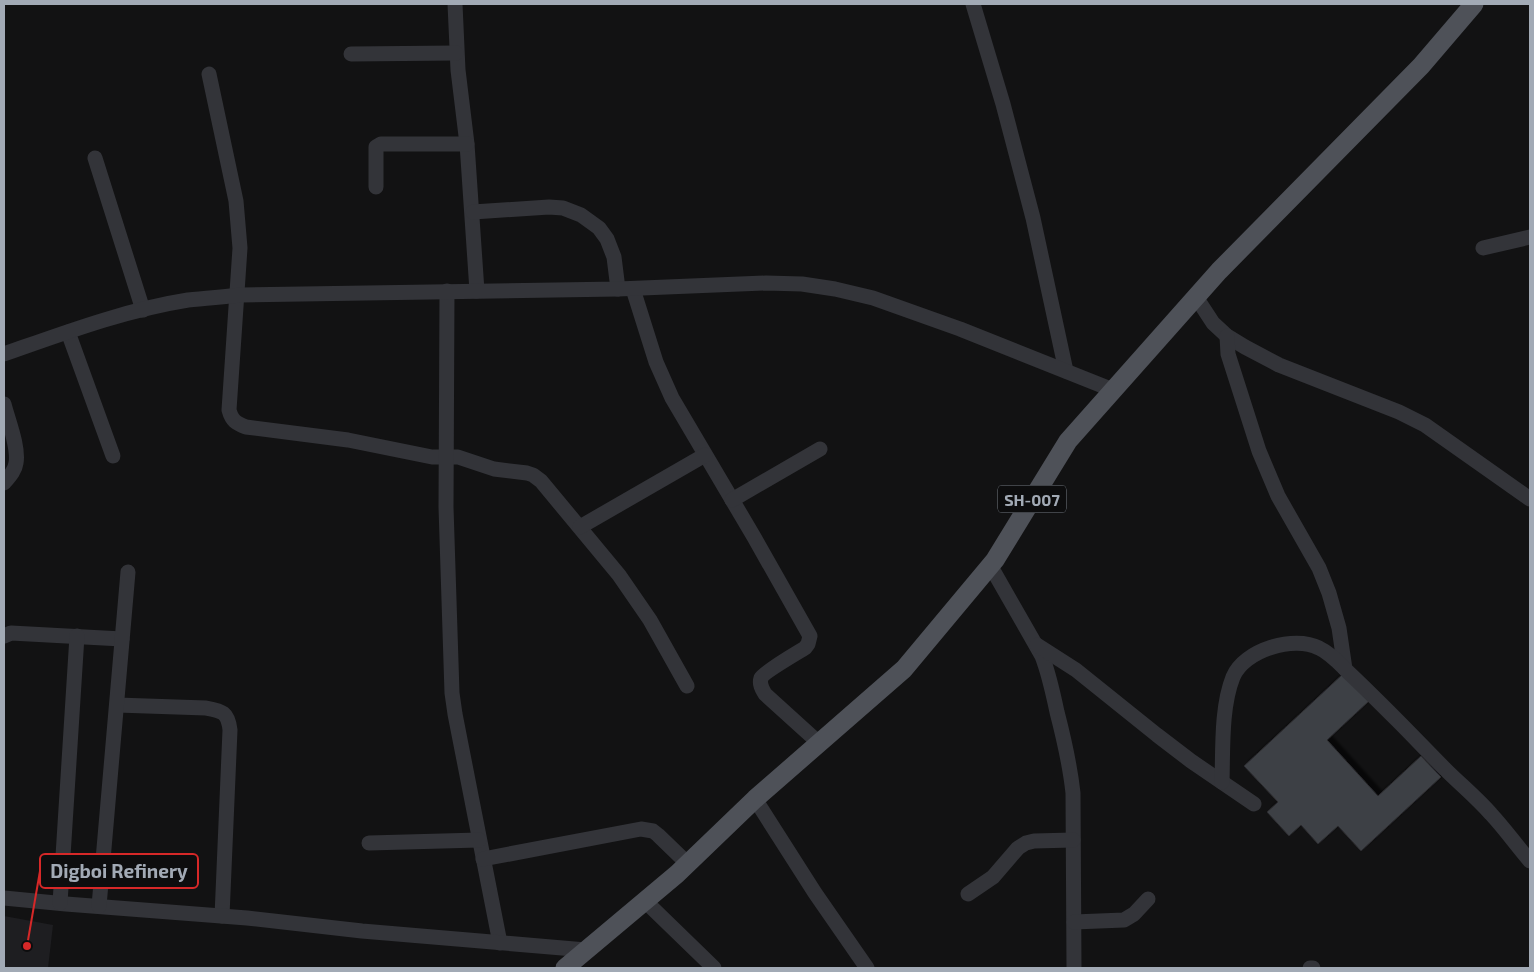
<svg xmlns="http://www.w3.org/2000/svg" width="1534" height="972" viewBox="0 0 1534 972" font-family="'Exo 2',sans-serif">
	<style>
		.built { fill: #1e1e21 }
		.building { fill: #3e4044; stroke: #2c2c30; filter: url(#shadow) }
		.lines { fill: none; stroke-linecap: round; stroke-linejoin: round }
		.minor { stroke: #333439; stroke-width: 15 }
		.major { stroke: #4e5158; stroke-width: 19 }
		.labels { text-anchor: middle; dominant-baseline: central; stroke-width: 5; stroke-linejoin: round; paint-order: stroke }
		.shield { fill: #0d0d0e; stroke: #757b83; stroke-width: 1 }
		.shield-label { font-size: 16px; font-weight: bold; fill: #a2aab5 }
		.leader { fill: none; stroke: #d62828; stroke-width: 2 }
		.callout-dot { fill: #d62828; stroke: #0d0d0e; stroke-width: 2 }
		.callout { fill: #0d0d0e; stroke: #d62828; stroke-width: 2 }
		.callout-label { font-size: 19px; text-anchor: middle; font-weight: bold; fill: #a2aab5 }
	</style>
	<defs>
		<filter id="shadow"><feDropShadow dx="4.5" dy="-4.5" stdDeviation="1" flood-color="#0009"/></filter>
	</defs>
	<rect width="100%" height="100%" fill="#121213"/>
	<path class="built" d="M4,916L53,925L48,968H4Z"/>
	<path class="building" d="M1344,673L1369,701L1327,740L1378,796L1421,756L1441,777L1361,851L1338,826L1318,844L1301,825L1289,836L1267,812L1278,802L1244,766Z"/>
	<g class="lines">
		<g class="minor">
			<path d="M455,4L458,70L467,144L477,291"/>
			<path d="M973,4L1003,104L1033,218L1066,371"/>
			<path d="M351,54L456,53"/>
			<path d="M209,74L236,201L240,248L229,410C232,421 236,423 246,427L348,440L432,457H458L494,469L527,473L533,475L541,481L619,575L650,620L687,686"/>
			<path d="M95,158L143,310"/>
			<path d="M376,187V147L381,144H467"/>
			<path d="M473,212L549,207L563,208L581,215L599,228L607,239L614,257L618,289"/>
			<path d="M1483,248L1530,237"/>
			<path d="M633,289L656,362L672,398L754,537L810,636L808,644L805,648C797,653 764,672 761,678C759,684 762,689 765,694L819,743"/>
			<path d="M447,291L446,507L452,693L455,714L475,816L500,943"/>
			<path d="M1196,297L1213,323L1227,336L1245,347L1279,365L1399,412L1425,425L1530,499"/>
			<path d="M68,332L113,456"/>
			<path d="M1227,336L1228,354L1259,451L1278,496L1319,568L1329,593L1339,628L1345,669"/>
			<path d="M4,354C64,333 125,310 188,300C205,298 223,297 241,295L618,289L766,283L802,284L835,289L873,298L960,329L1113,390"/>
			<path d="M4,404C8,420 19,447 16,463C15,471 9,477 4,483"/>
			<path d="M732,500L820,449"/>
			<path d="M580,527L705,455"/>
			<path d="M990,565L1042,656C1049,674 1053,693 1057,712C1064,739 1070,765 1073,793L1074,968"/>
			<path d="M4,636L11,633L122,639"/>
			<path d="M1037,645L1076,670L1157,735L1191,761L1254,804"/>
			<path d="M117,705L206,708C222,711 228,712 230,730L222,916"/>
			<path d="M1222,782C1223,749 1221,707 1233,677C1244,650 1294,635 1319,648C1330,653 1339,663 1348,672C1365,688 1381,704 1397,720C1413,736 1429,753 1445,769C1460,784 1477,798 1491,814C1505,829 1517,846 1530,861"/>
			<path d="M755,799L815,893L867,968"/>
			<path d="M369,843L479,840"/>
			<path d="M483,859L641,829L653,831L658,835L688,864"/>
			<path d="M968,894L993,877L1018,848L1026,843L1034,841L1073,840"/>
			<path d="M4,898L66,904L247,918L362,931L586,950"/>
			<path d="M645,901L714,968"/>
			<path d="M60,903L77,636"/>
			<path d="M99,906L128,572"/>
			<path d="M1074,922L1124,920L1134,914L1148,899"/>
			<path d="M1310,968H1313"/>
		</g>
		<path class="major" d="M565,968L677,874L755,799L904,669L995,560L1068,441L1219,271L1421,66L1474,4"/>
	</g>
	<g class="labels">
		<rect class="shield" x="998" y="485.5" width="68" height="27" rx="4"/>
		<g class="shield-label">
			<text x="1032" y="499">SH-007</text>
		</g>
	</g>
	<path class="leader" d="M27 946L40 871"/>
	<circle class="callout-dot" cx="27" cy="946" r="5"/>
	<rect class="callout" x="40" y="854" width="158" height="34" rx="5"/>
	<g class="callout-label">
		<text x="119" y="878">Digboi Refinery</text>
	</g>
	<rect width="1534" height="972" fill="none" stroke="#a2aab5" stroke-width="10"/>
</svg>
